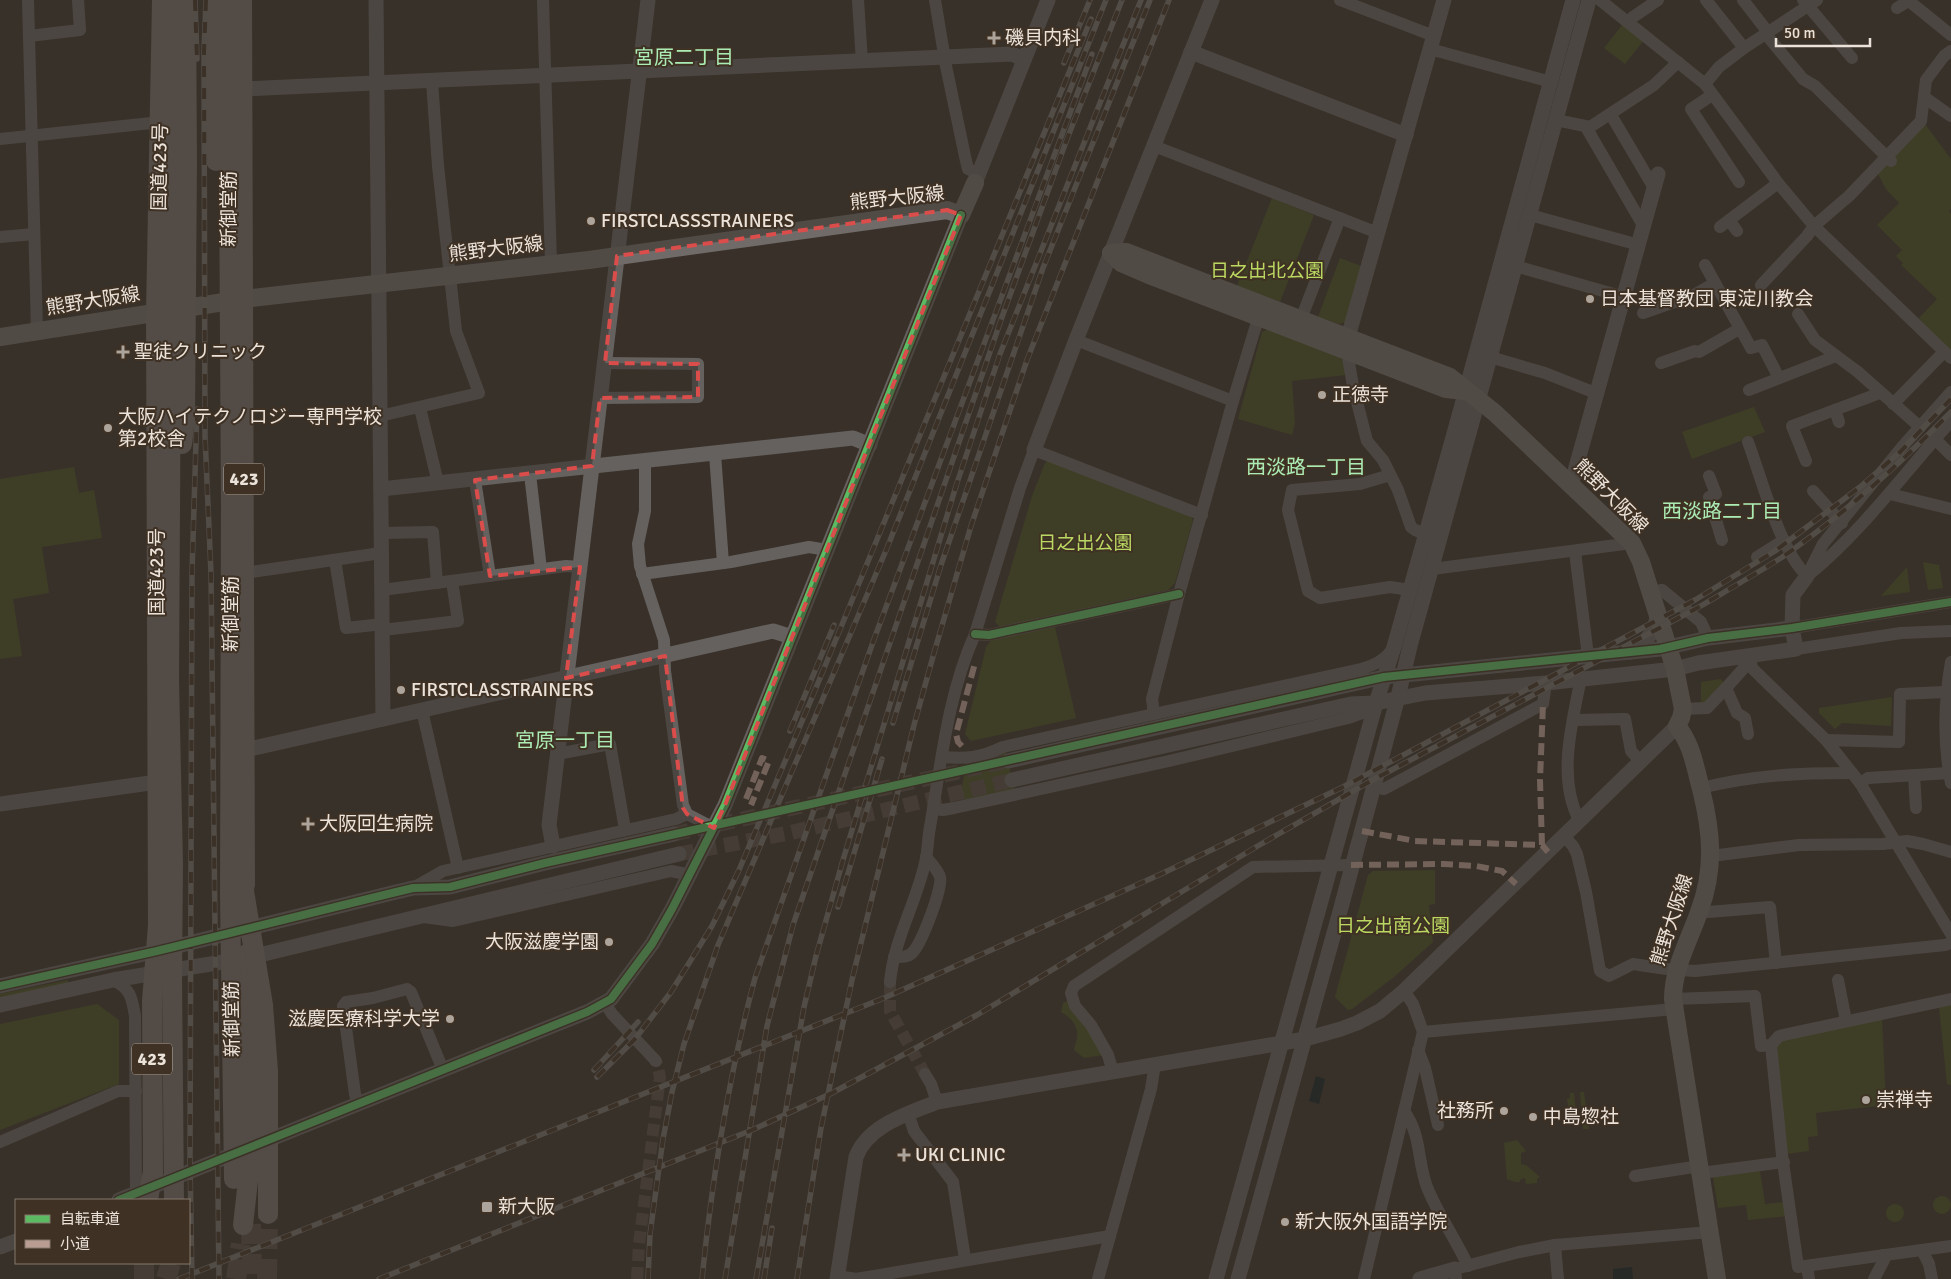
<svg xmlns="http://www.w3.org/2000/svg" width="1951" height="1279" viewBox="0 0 1951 1279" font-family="Signika,'Noto Sans JP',sans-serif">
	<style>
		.green { fill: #454e23 }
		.water { fill: #111f23 }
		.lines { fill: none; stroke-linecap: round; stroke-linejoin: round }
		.minor-tunnel { stroke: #544c43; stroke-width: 12; stroke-dasharray: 12 6; stroke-linecap: butt }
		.tertiary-tunnel { stroke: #544c43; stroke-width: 15; stroke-dasharray: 15 8; stroke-linecap: butt }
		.trunk-tunnel { stroke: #544c43; stroke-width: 20; stroke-dasharray: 20 10; stroke-linecap: butt }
		.minor { stroke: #65615f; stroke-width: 12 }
		.tertiary { stroke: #65615f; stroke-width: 15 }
		.secondary { stroke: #706b69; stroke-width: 18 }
		.trunk { stroke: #726b68; stroke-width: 20 }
		.rail-casing { stroke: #716d6a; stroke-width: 5.5 }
		.rail { stroke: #3f3123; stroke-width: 4; stroke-dasharray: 11; stroke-linecap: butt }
		.trunk-bridge { stroke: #726b68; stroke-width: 20 }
		.quiet { stroke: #b99d93; stroke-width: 6; stroke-dasharray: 12 6; stroke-linecap: butt }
		.cycleway-casing { stroke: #3f3123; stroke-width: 11 }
		.cycleway { stroke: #5cba63; stroke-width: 8 }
		.marked { fill: none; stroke: #da4d4b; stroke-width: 4; stroke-dasharray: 10 6; stroke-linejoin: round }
		.poi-dot { fill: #ada49b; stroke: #3f3123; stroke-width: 2 }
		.labels { text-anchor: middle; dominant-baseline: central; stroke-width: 4; stroke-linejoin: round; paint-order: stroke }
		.shield { fill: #3f3123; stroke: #b7ada2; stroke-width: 1 }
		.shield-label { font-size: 18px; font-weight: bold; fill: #ebe2d9 }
		.poi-label { font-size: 19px; fill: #ebe2d9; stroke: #3f3123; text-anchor: start }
		.street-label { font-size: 19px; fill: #ebe2d9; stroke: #3f3123 }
		.park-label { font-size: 19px; fill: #bbd962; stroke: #3f3123 }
		.neighbourhood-label { font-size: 20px; fill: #abecb4; stroke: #3f3123 }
	</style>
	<rect width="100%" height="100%" fill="#393129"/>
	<g class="green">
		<path d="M1623,24L1644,40L1625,64L1604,48Z"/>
		<path d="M1925,124L1951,159V209L1949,211L1951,214V352L1926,328L1919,318L1937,299L1901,265L1903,263L1896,256L1902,250L1877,225L1899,203L1886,189L1878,174Z"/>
		<path d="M1272,198L1314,215L1280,302L1237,286Z"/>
		<path d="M1340,258L1361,266L1345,322L1339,324L1318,317Z"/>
		<path d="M1268,329L1340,357L1344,362L1346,375L1292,381L1295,423L1292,435L1238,419L1262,332Z"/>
		<path d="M1754,407L1765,432L1692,459L1682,432Z"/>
		<path d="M1049,460L1190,515L1193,520L1175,583L1168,590L1000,627L995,622L1032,496L1045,463Z"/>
		<path d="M74,467L79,493L94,490L102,538L42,547L49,593L13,599L22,656L0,659V479Z"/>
		<path d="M1923,562L1939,565L1943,588L1928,590Z"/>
		<path d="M1907,567L1910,592L1881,596Z"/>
		<path d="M1055,627L1076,718L971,741L965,734L986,647L992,639Z"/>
		<path d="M1720,679L1723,681L1724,683L1705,704L1701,703V682Z"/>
		<path d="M1892,697L1891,726L1842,723L1835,729L1819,713V708Z"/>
		<path d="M1006,752L1014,789L963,800L961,791L966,766L987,762Z"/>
		<path d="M1435,870V904L1429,905L1433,942L1394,977L1352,1009L1348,1010L1335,997L1368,875L1373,871Z"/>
		<path d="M68,980V983L0,998V994Z"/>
		<path d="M1069,1000L1104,1055L1084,1058L1074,1050C1074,1046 1076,1043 1077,1038C1079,1026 1071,1018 1061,1012L1063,1003Z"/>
		<path d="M97,1004L119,1020V1084L0,1130V1024Z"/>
		<path d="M1951,1004V1085L1947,1084L1939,1007Z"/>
		<path d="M1882,1017L1886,1105L1816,1113L1818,1136L1808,1137L1809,1151L1786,1154L1777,1046L1780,1040Z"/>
		<path d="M1580,1092H1584L1589,1129H1583Z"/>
		<path d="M1570,1093H1574L1576,1113L1570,1120L1567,1099L1570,1098Z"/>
		<path d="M1517,1140L1526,1151L1521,1153V1164L1526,1165L1540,1177L1537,1179V1183L1526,1184L1525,1178L1520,1180V1182H1515L1507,1179L1504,1143Z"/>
		<path d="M1760,1171L1765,1204L1786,1202L1788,1216L1748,1220L1746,1205L1718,1208L1713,1177Z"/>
		<circle cx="1942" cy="1205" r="9"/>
		<circle cx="1895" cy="1213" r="9"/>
	</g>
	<g class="water">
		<path d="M1316,1076L1325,1079L1319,1104L1309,1101Z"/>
		<path d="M1632,1267L1633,1279H1613V1269Z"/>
	</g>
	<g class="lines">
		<g class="minor-tunnel">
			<path d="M890,982V1011L925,1074"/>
			<path d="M637,1279L639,1244L660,1077L656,1061"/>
		</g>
		<g class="tertiary-tunnel">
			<path d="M674,834L1008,761"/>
			<path d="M679,854L789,833L1012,780"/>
		</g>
		<g class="trunk-tunnel">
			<path d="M251,1224L252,1279"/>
			<path d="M144,1263V1279"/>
			<path d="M166,1279L171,1263"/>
			<path d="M236,1279L241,1244"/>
			<path d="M267,1279L268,1214"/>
		</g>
		<g class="minor">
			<path d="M28,0L37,331"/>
			<path d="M543,0L551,264"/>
			<path d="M858,0L862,62"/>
			<path d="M935,0L946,66L966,161L968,169L979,174"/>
			<path d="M1340,0L1434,36"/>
			<path d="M1600,0L1705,84L1778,183L1814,226L1951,358"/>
			<path d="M1706,0L1744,48"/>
			<path d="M1743,0L1767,31L1769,38L1803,79L1815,86L1891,161"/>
			<path d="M1803,0L1852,58"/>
			<path d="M1909,1L1951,35"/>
			<path d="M1897,8L1910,0"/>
			<path d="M1628,22L1633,17L1658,0"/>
			<path d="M29,36L80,30L78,0"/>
			<path d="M1430,49L1551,82"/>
			<path d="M1705,84L1719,67L1744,48L1817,0"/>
			<path d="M1712,95L1691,109L1739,182"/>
			<path d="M1924,97L1951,116"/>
			<path d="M1611,115L1654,188"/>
			<path d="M1556,120L1590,127L1654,85L1678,62"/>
			<path d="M1586,127L1644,227"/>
			<path d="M0,139L161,122"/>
			<path d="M1154,146L1378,233"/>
			<path d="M1530,215L1639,245"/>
			<path d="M1729,220L1737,231"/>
			<path d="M1720,227L1778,183"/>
			<path d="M0,237L34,234"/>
			<path d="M1705,265L1751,348L1762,345L1779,378"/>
			<path d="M1515,266L1624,297"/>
			<path d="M1761,285L1807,236L1814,226L1849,196L1921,121L1926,80L1944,56L1951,51"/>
			<path d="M1643,313L1677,301L1680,303L1715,283"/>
			<path d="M1798,314L1815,340L1858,372L1920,427"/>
			<path d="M1301,319L1340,218"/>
			<path d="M1076,340L1233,401"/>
			<path d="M1350,353L1348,357L1353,386L1367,441L1383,460L1398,490L1411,527L1415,530L1426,534"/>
			<path d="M1490,357L1545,373L1598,394"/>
			<path d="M1661,363L1695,351L1699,352L1739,329"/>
			<path d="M1749,390L1836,356"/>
			<path d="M600,398L698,397V364L605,363"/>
			<path d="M1893,404L1944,352"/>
			<path d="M420,408L438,483"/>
			<path d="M1835,410L1839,422"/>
			<path d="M380,416L479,393L456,331L438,166L432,81"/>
			<path d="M1935,439L1951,455"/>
			<path d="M1748,442C1762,479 1779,549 1807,576"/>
			<path d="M715,454L723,563"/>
			<path d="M645,460V511L638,544L640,566L664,640L665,671L683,805L687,814"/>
			<path d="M1806,461L1792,426L1880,393"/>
			<path d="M530,474L541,569"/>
			<path d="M1390,475L1360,484L1292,490L1288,510L1308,591L1320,598L1390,587L1410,590"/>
			<path d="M1709,476L1716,494L1709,497L1722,540"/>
			<path d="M475,480L490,576"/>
			<path d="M1813,491L1842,523"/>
			<path d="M1890,494L1951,509"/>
			<path d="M382,533L433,532L437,583"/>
			<path d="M1575,552L1588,656"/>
			<path d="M1757,557L1784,540"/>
			<path d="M335,560L346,628L383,624"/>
			<path d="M1432,569L1632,543"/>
			<path d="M245,573L381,553"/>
			<path d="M1811,573C1864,529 1905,472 1951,421"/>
			<path d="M642,574L731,562L809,547L827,550"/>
			<path d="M1807,576L1823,544L1902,447L1951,392"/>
			<path d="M382,590L566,566L580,567"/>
			<path d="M1651,592L1662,590L1701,622L1708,638"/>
			<path d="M1792,628L1951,602"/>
			<path d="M383,630L458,621L452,581"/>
			<path d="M975,634L989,635L1179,594"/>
			<path d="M1796,649L1901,633L1951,631"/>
			<path d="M1750,656L1752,668L1756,672L1826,740L1860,783L1951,934"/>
			<path d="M1951,662C1944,702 1943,743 1951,783"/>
			<path d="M1683,709L1707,708L1726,688"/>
			<path d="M422,710L458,868"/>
			<path d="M1154,714L1152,699L1179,594L1233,401L1261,309"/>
			<path d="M1574,720L1625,719L1631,751L1640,761"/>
			<path d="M1748,734L1745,718L1737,713L1726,688L1743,669L1750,656"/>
			<path d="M1826,740L1899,742L1900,694L1946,692"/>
			<path d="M557,754L610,744L625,829"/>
			<path d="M942,757C967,759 980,758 1003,747L1361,669C1374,665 1384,661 1392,650"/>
			<path d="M1914,775L1916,808"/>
			<path d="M1860,783L1868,778L1949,773"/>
			<path d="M1374,787L1384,789L1543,704L1546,683"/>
			<path d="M1701,788C1755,775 1797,773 1852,773"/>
			<path d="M934,809L943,810L954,808L1169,761L1348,718L1362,713L1376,703"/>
			<path d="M1579,820C1557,778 1572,723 1581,678"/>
			<path d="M1564,836L1573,846L1577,854L1586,892L1600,971L1609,976L1633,964L1667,969L1695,971L1945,945L1951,943"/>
			<path d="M1711,856L1799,845L1883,844L1907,841L1923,844L1951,852"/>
			<path d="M413,888L443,871L676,819L687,814L714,828"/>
			<path d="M1700,910L1708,912L1770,907L1776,963"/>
			<path d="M424,917L453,921L671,871L691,875"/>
			<path d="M894,957C900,957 907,958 912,953C921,945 943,888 940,877C938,870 931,863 926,857"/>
			<path d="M113,980C131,989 132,998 135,1016L136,1193"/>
			<path d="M1838,980L1846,1021"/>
			<path d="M890,982C894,938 918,900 926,858C928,848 928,837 930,827C941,763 948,694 975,634L1020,488L1034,450L1202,515"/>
			<path d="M1673,999L1755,996L1761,1046L1771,1045L1779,1036L1951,999"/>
			<path d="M605,1003L612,1014L656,1061"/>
			<path d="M1423,1032L1674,1009"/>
			<path d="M1771,1045L1782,1155L1798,1267L1951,1246"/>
			<path d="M1418,1050L1425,1068L1438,1125"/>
			<path d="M1113,1072L1108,1055L1091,1025L1075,1006L1071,993L1074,986L1253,867L1351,865"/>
			<path d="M925,1074L931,1084L937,1102"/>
			<path d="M358,1104L355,1094L343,1006L346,1002L373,998L407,989L411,992L443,1070"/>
			<path d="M1404,1111C1422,1136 1417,1161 1427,1187C1438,1215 1456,1239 1468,1266"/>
			<path d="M908,1113L914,1131L953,1182L965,1259"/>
			<path d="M0,1142L118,1091H136"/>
			<path d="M1701,1173L1784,1162"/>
			<path d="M1635,1176L1700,1166"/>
			<path d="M1555,1245L1558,1279"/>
			<path d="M1922,1250L1929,1264L1932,1279"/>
			<path d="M1807,1266L1809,1279"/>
			<path d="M837,1276L856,1279L1110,1236"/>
			<path d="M1098,1279L1151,1089L1155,1064"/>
			<path d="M1364,1279L1423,1032L1413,1004L1404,991"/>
			<path d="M1456,1279L1455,1269L1519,1252L1555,1245L1710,1232"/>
			<path d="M1874,1279L1884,1260L1883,1255"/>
		</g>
		<g class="tertiary">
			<path d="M376,0L383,719"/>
			<path d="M1191,52L1406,135"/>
			<path d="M242,89L1012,54L1024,59"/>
			<path d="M975,183L1048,0"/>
			<path d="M1349,349L1348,337L1444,0"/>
			<path d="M1034,450L1076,340L1212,0"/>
			<path d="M1571,485L1658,174"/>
			<path d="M381,489L853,438L870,445"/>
			<path d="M1630,652C1647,642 1655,632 1658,613"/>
			<path d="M245,750L773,631L792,637"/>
			<path d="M1008,761L1384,677L1660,649L1708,638L1792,628"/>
			<path d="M1012,780L1351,704L1376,703L1425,693L1546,683L1675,669L1698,663L1796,649L1792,628L1793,595L1807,576"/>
			<path d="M0,804L157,782"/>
			<path d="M553,846L549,825L648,0"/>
			<path d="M0,986L157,951L388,894L413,888L450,887L545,863L674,834"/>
			<path d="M0,1005L113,980L247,958L679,854"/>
			<path d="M119,1200L587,1012L611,999L652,944L672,909L725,805L961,215"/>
			<path d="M0,1247L16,1241"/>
			<path d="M837,1279L856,1157C868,1125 908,1114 937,1102L1305,1039L1341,1029L1357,1023L1380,1011L1404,991L1677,726"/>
			<path d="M1216,1279L1376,703L1394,647L1457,423L1573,0"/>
			<path d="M1238,1279L1339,915L1398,697L1410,646L1589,0"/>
			<path d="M1420,1279L1455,1269"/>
		</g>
		<g class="secondary">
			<path d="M1111,253L1126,252L1450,377L1495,413L1632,543L1641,562L1675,669L1683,709L1681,718L1677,726C1692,744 1695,767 1701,789C1712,833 1715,869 1699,912C1689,941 1673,968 1673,999L1717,1279"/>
			<path d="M1111,253L1121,263L1149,275L1446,389L1465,391"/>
			<path d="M0,337L243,299L589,260L947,210L961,215L975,183"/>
		</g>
		<g class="trunk">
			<path d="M186,0L187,161"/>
			<path d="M215,0L216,161"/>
			<path d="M242,0L245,885"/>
			<path d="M247,954L251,1104"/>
			<path d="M153,1171L152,1001L158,925L156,313L162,0"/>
			<path d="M268,1214V1166"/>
			<path d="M243,1225L251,1154"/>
		</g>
		<g class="rail-casing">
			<g id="rail">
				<path d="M195,0L197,59"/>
				<path d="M206,0L204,51L205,436L211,573L219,1279"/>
				<path d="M1064,63L1090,0"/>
				<path d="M893,723L941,565L1043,268L1150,0"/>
				<path d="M790,731L834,625"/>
				<path d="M838,907L882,759"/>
				<path d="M594,1070L638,1022"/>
				<path d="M597,1077L635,1039L671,992L712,926L739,870L811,700L1091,19"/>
				<path d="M179,1279L884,998L1161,874L1343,787L1695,600L1775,551L1860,487L1900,452L1951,399"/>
				<path d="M192,1279L190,1160L192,573L197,409"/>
				<path d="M379,1279L752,1130L832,1093L977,1015L1256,847L1369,782L1699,607C1726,591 1754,575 1781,558C1843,515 1898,466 1951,412"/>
				<path d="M648,1279L650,1234L663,1139L672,1092L684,1044L718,945L887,548L1106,0"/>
				<path d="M702,1279C712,1179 729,1075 755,978L873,642L1092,54"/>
				<path d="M725,1279L767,1026L793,925L1002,317L1067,139L1122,0"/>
				<path d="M756,1279L804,1007L816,956L843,860L956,486L1000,354L1141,0"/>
				<path d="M764,1279L772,1228"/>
				<path d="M797,1279L821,1128L852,980L914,725L934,653L971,526L1027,360L1169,0"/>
			</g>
		</g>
		<use href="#rail" class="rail"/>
		<g class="trunk-bridge">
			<path d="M173,0L169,680L173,864L172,976L174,1199"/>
			<path d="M228,0L231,507L230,895L234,1179"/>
			<path d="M182,444L185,417L187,161"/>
			<path d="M240,867L263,1005L268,1071V1166"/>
			<path d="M251,1104V1154"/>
			<path d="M148,1200L153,1171"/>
		</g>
		<g class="quiet">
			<path d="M962,746L958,742L956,734L975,663"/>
			<path d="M746,799L762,758L769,761L751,805"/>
			<path d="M1362,831L1415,841L1542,845L1548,852"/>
			<path d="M1542,845L1540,780L1543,704"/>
			<path d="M1351,865L1444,864L1476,866L1502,871L1516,884"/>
		</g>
		<g class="cycleway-casing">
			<g id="cycleway">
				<path d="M975,634L989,635L1179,594"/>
				<path d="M0,986L157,951L388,894L413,888L450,887L545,863L1384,677L1660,649L1708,638L1792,628L1951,602"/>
				<path d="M119,1200L587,1012L611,999L652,944L672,909L725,805L961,215"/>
			</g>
		</g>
		<use href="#cycleway" class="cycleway"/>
	</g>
	<path d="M0 0H1951V1279H0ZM947,210L961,215L725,805L714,828L687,814L683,808L665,656L566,678L580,567L490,576L475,480L592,466L600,398L698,397V364L605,363L617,256Z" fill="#393129" fill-opacity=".55" fill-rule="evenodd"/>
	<path class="marked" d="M947,210L961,215L725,805L714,828L687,814L683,808L665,656L566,678L580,567L490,576L475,480L592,466L600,398L698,397V364L605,363L617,256Z"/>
	<g class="poi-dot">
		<path d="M991.5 30.5h5v5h5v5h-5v5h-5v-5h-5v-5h5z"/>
		<circle cx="591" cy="221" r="5"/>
		<circle cx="1590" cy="299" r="5"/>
		<path d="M120.5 344.5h5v5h5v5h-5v5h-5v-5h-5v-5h5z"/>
		<circle cx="1322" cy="395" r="5"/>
		<circle cx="108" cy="428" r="5"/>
		<circle cx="401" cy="690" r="5"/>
		<path d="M305.5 816.5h5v5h5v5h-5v5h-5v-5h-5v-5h5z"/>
		<circle cx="609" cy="942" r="5"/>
		<circle cx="450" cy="1019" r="5"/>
		<circle cx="1866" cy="1100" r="5"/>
		<circle cx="1504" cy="1111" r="5"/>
		<circle cx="1533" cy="1117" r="5"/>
		<path d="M901.5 1147.5h5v5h5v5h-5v5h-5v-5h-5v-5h5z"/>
		<rect x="481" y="1201" width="12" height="12" rx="2.5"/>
		<circle cx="1285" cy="1222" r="5"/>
	</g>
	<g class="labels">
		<g class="shield">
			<rect x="224" y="463.5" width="40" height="31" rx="4"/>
			<rect x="132" y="1043.5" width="40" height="31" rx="4"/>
		</g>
		<g class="shield-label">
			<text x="244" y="479">423</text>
			<text x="152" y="1059">423</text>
		</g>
		<g class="poi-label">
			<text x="1005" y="38">磯貝内科</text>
			<text x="601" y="221">FIRSTCLASSSTRAINERS</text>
			<text x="1600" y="299">日本基督教団 東淀川教会</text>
			<text x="134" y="352">聖徒クリニック</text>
			<text x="1332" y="395">正徳寺</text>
			<text x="118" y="417">大阪ハイテクノロジー専門学校<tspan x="118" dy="22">第2校舎</tspan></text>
			<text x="411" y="690">FIRSTCLASSTRAINERS</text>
			<text x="319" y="824">大阪回生病院</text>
			<text x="599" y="942" text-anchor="end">大阪滋慶学園</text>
			<text x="440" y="1019" text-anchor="end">滋慶医療科学大学</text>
			<text x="1876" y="1100">崇禅寺</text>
			<text x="1494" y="1111" text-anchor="end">社務所</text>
			<text x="1543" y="1117">中島惣社</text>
			<text x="915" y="1155">UKI CLINIC</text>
			<text x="498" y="1207">新大阪</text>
			<text x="1295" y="1222">新大阪外国語学院</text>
		</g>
		<g class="street-label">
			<text transform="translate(160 167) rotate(-89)">国道423号</text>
			<text transform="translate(897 198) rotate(-6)">熊野大阪線</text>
			<text transform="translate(229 209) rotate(-90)">新御堂筋</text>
			<text transform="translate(496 249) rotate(-7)">熊野大阪線</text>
			<text transform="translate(93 301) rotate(-9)">熊野大阪線</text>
			<text transform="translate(1611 496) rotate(45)">熊野大阪線</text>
			<text transform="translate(157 572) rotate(-90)">国道423号</text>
			<text transform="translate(231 614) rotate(-90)">新御堂筋</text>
			<text transform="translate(1672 920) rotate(-72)">熊野大阪線</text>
			<text transform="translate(232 1019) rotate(-91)">新御堂筋</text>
		</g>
		<g class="park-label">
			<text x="1267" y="271">日之出北公園</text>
			<text x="1085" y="543">日之出公園</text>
			<text x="1393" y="926">日之出南公園</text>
		</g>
		<g class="neighbourhood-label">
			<text x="684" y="57">宮原二丁目</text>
			<text x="1306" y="467">西淡路一丁目</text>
			<text x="1722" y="511">西淡路二丁目</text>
			<text x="565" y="740">宮原一丁目</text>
		</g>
	</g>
	<rect x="15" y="1199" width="175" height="65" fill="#3f3123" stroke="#84786c"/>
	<rect x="25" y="1215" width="25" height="8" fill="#5cba63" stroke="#84786c"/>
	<text x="60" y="1224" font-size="15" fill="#ebe2d9">自転車道</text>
	<rect x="25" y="1240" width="25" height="8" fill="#b99d93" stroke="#84786c"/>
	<text x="60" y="1249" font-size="15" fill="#ebe2d9">小道</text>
	<path d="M1776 38v8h94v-8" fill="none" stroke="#ebe2d9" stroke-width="2.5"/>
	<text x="1784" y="38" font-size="15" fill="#ebe2d9" stroke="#3f3123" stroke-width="4" paint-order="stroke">50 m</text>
</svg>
